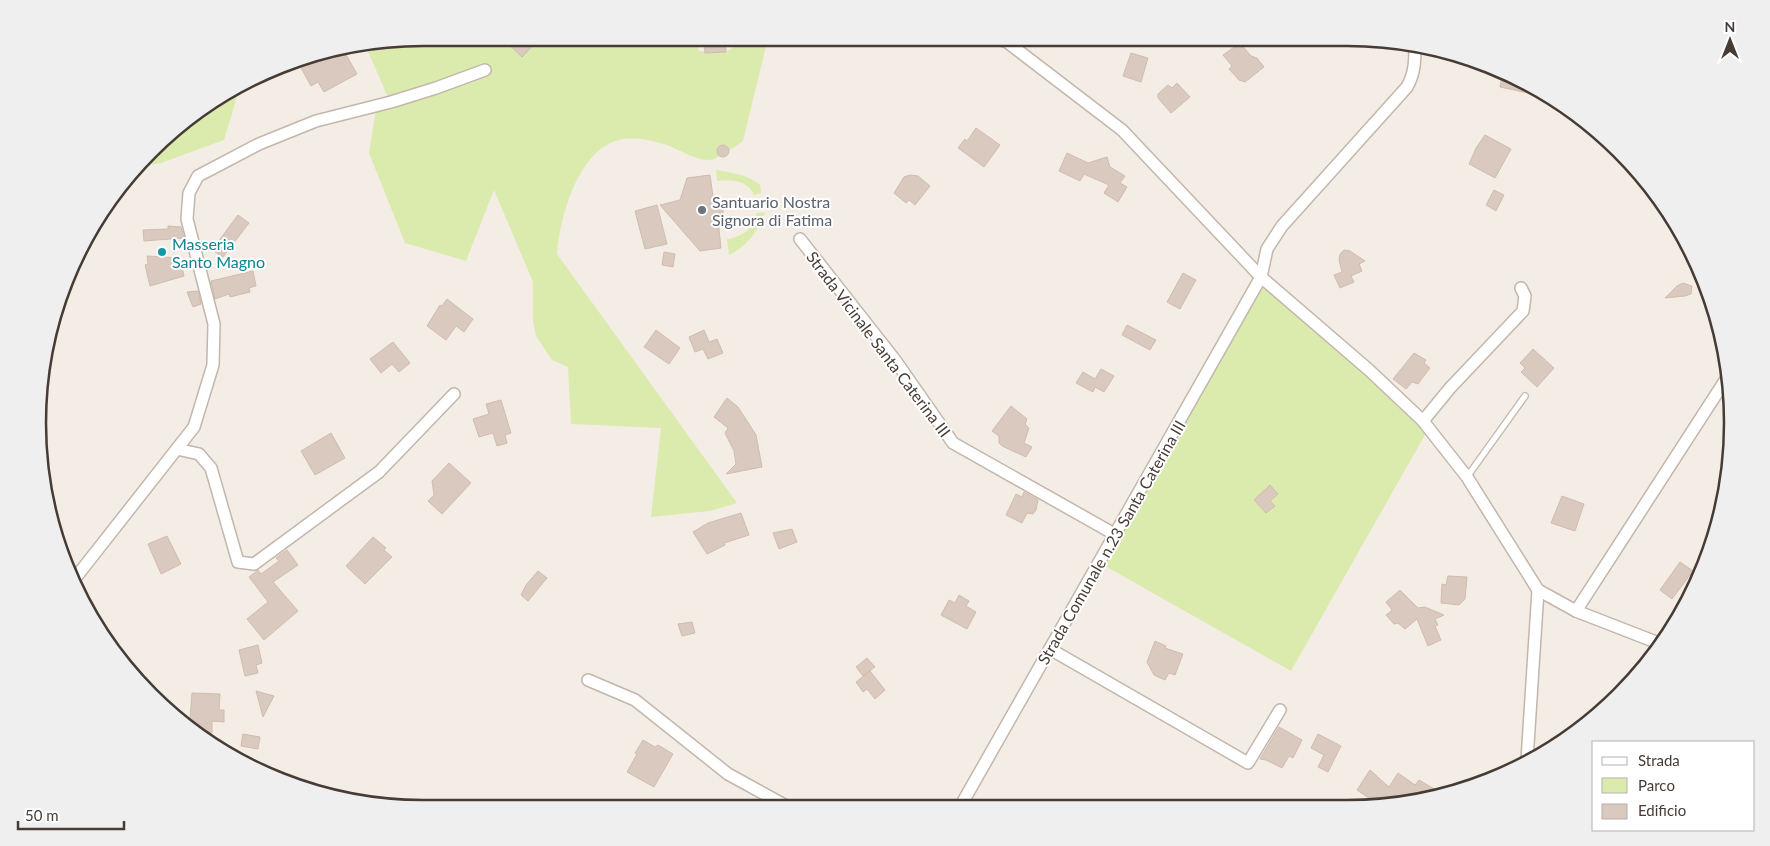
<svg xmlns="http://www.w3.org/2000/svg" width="1770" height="846" viewBox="0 0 1770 846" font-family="Lato,sans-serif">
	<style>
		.green { fill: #dbebad }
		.building { fill: #d9c9be; stroke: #d1bcae }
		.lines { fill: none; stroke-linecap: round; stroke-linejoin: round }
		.service-casing { stroke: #c3b6ab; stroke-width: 8 }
		.minor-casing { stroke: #c3b6ab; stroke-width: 14 }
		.service { stroke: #fff; stroke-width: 5.5 }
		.minor { stroke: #fff; stroke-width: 11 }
		.worship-dot { fill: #6b7280; stroke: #fff; stroke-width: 2 }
		.culture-dot { fill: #0f9aa8; stroke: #fff; stroke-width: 2 }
		.labels { text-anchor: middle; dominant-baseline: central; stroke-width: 4; stroke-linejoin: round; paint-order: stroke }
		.worship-label { font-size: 16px; fill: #5b616d; stroke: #fff; text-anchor: start }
		.culture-label { font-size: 16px; fill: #0d838f; stroke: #fff; text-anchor: start }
		.street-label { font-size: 16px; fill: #473c35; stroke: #fff }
		.rim { fill: none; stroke: #473c35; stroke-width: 2.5 }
	</style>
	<rect width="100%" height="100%" fill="#f4ede6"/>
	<g class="green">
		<path d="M423,38H696L699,51L726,52L749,38H768L743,141C736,146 718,159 710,160C691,160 678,147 660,143C646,139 629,136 615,141C577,155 560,217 557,254L737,503L710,511L651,517L661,428L571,424L568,367L552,360L536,336L533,321V282L494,190L466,261L405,243L369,153L376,109L388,105L387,95L366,47Z"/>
		<path d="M317,55L292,68L289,63L299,58Z"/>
		<path d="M239,90L224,140L161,163L143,166L188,117Z"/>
		<path d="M716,170C731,173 748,174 760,185L761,193L754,195C747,180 732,179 717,181Z"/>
		<path d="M765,212C759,230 747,247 729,255L727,239C743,237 753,229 757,213Z"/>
		<path d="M1261,277L1426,433L1291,671L1105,566Z"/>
	</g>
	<g class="building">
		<path d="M502,38H540L522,57Z"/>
		<path d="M704,38H725L726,52L705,53Z"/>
		<path d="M1240,43L1251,56L1257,58L1264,67L1245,82L1239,80L1229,69L1232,66L1223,55Z"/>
		<path d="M344,51L357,74L324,92L318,82L311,86L299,64L316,55Z"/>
		<path d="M1131,53L1148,58L1141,82L1123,76Z"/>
		<path d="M1503,71L1543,93L1542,96L1500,87Z"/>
		<path d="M1177,83L1190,97L1171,113L1158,98V94L1168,85L1172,88Z"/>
		<path d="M976,128L1000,145L984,167L958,148L965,139L967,141Z"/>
		<path d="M1485,135L1511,149L1495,178L1469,164L1476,148Z"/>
		<circle cx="723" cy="151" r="6"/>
		<path d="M1067,153L1088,163L1107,157L1110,167L1125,176L1120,183L1127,187L1118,202L1104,193L1109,185L1084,174L1080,181L1059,171Z"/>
		<path d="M710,175L714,204L723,206V214L718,220L721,248L700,251L660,205L680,200L687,178Z"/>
		<path d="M910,175L918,176L930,186L915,205L909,200L906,203L894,193L904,177Z"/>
		<path d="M1494,190L1504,195L1496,211L1486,205Z"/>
		<path d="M657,205L667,244L645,249L635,211Z"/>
		<path d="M238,215L249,223L223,257L212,250Z"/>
		<path d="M168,226L181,227L184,238L144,241L143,230L168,229Z"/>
		<path d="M1344,250L1350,251L1365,261L1359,264L1362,271L1351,276L1354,282L1340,288L1334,275L1342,272L1339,260L1340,254Z"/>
		<path d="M664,252L675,254L673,267L662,265Z"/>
		<path d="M147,256L180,258L184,276L150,286L145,265L148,264Z"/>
		<path d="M253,271L256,286L249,288L250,292L230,297L229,294L215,299L211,281Z"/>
		<path d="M1183,273L1196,280L1180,309L1167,302Z"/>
		<path d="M1683,283L1692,286L1691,294L1685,296L1665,298L1677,286Z"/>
		<path d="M198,291L201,304L193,307L187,292Z"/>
		<path d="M447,299L473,319L464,332L456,326L446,340L427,326L440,305L442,306Z"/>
		<path d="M1127,325L1156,340L1150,350L1122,335Z"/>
		<path d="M656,330L680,348L669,364L644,347Z"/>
		<path d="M704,330L709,342L717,339L723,353L708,359L703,349L695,352L689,337Z"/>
		<path d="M393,342L410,363L399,372L392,364L381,373L370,359Z"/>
		<path d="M1533,349L1554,368L1537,387L1521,372L1525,368L1520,363Z"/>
		<path d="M1414,353L1426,360L1424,363L1430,368L1418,384L1412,382L1406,389L1393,379Z"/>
		<path d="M1101,369L1114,376L1104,392L1095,387L1093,392L1076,383L1083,372L1095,379Z"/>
		<path d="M727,398L738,407L756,435L762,467L726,474L736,464L734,451L725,433L728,428L714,417Z"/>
		<path d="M501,400L511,433L505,435L507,443L497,446L493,433L479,437L473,419L489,414L486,404Z"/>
		<path d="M1011,406L1027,419L1025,424L1029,428L1024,443L1032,447L1026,457L1002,446L999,443V436L992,431Z"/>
		<path d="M331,433L345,458L315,475L301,451Z"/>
		<path d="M449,463L471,483L442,514L428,501L434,495L432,481Z"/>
		<path d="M1270,485L1278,494L1270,501L1275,506L1266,513L1254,500Z"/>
		<path d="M1024,492L1038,500L1036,510L1033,514L1027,513L1022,523L1006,515L1016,494L1022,497Z"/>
		<path d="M1562,496L1584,504L1575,531L1551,523Z"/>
		<path d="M741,513L749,535L724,543L725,545L707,554L693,532L708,523Z"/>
		<path d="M792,529L797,542L779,549L773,533Z"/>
		<path d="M167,536L181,564L161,574L148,544Z"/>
		<path d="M373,537L386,548L384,550L392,557L365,584L346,566Z"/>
		<path d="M287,550L298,565L273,582L298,611L264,640L247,619L268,602L249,577L258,570L261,574L279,561L276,558Z"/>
		<path d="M1680,562L1693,571L1672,599L1660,590Z"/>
		<path d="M538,571L547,578L528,601L521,595L526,585Z"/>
		<path d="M1448,576L1467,577L1465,599L1459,605L1441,603L1442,584L1446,585Z"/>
		<path d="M1400,590L1418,608L1425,607L1444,615L1435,619L1438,625L1435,626L1441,640L1428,646L1417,619L1405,629L1398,623L1394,624L1386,615L1392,610L1386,602Z"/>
		<path d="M959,595L969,601L966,606L976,612L967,629L941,615L949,600L955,603Z"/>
		<path d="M692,622L695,633L682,636L678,624Z"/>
		<path d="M1155,641L1166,646L1165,648L1183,654L1175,675L1169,673L1165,680L1154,675L1147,662Z"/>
		<path d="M258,645L262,663L256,665L258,673L245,676L239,650Z"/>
		<path d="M867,658L875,667L863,676L856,667Z"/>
		<path d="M870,671L885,690L875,699L867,689L863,692L856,682Z"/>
		<path d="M256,691L274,696L263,717Z"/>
		<path d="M192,693L220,694L219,710H224V722L212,721V733H196L193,731L194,722L190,719Z"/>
		<path d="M1279,727L1302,740L1293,758L1289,756L1282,768L1266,760L1260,759Z"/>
		<path d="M243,734L260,737L258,749L241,746Z"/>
		<path d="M1318,734L1341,746L1328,772L1318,767L1324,755L1311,748Z"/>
		<path d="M643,740L655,747L658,745L673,754L654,787L627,772L637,754L635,753Z"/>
		<path d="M1370,770L1389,787L1398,773L1415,785L1419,780L1441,793L1398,805H1379L1357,790Z"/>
	</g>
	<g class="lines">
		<g class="service-casing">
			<path id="service" d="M1467,477L1525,396"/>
		</g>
		<g class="minor-casing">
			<g id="minor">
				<path d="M996,38L1007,42L1122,130L1261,277L1369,370L1423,421L1467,477L1538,590L1576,611L1661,644"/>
				<path d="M800,239L895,360L953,443L1116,535"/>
				<path d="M1423,421L1450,388L1523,311L1525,296L1521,288"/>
				<path d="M177,449L199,454L211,468L238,562L254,564L379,472L454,394"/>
				<path d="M73,581L194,427L213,365L214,324L187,219L189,193L198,176L259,144L316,121L391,102L436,88L485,70"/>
				<path d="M1576,611L1728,376"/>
				<path d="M1050,649L1248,763L1280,710"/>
				<path d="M588,680L635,700L728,774L788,807"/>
				<path d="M1527,760L1538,590"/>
				<path d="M960,807L1261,277L1267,249L1282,226L1407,87C1415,73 1415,60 1415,44"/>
			</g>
		</g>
		<use href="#service" class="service"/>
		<use href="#minor" class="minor"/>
	</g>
	<circle class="worship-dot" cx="702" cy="210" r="5"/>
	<circle class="culture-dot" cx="162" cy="252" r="5"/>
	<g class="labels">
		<g class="worship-label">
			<text x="712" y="201">Santuario Nostra<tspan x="712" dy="18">Signora di Fatima</tspan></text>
		</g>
		<g class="culture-label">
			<text x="172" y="243">Masseria<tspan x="172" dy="18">Santo Magno</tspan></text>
		</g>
		<g class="street-label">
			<text transform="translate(879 344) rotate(53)">Strada Vicinale Santa Caterina III</text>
			<text transform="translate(1111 542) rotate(-60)">Strada Comunale n.23 Santa Caterina III</text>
		</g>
	</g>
	<path d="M0 0H1770V846H0ZM423 46H1347A377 377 0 0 1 1724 423V423A377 377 0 0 1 1347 800H423A377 377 0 0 1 46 423V423A377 377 0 0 1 423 46Z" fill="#f0efef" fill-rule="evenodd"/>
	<path class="rim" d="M423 46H1347A377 377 0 0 1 1724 423V423A377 377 0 0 1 1347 800H423A377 377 0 0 1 46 423V423A377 377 0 0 1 423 46Z"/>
	<rect x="1592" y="741" width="162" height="90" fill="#ffffff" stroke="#b5b1ae"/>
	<rect x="1602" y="757" width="25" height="8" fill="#ffffff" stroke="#b5b1ae"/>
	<text x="1638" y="766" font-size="15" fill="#473c35">Strada</text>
	<rect x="1602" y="778" width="25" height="15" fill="#dbebad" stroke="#b5b1ae"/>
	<text x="1638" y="791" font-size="15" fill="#473c35">Parco</text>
	<rect x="1602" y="804" width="25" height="15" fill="#d9c9be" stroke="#b5b1ae"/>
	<text x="1638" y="816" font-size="15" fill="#473c35">Edificio</text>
	<g transform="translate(1730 40)" stroke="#ffffff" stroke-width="4" paint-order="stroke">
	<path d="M0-4L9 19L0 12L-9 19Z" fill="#473c35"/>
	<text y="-8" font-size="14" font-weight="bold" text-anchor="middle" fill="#473c35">N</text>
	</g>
	<path d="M18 821v8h106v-8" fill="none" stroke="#473c35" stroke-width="2.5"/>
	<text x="25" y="821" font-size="15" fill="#473c35" stroke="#ffffff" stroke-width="4" paint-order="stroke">50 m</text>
</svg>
